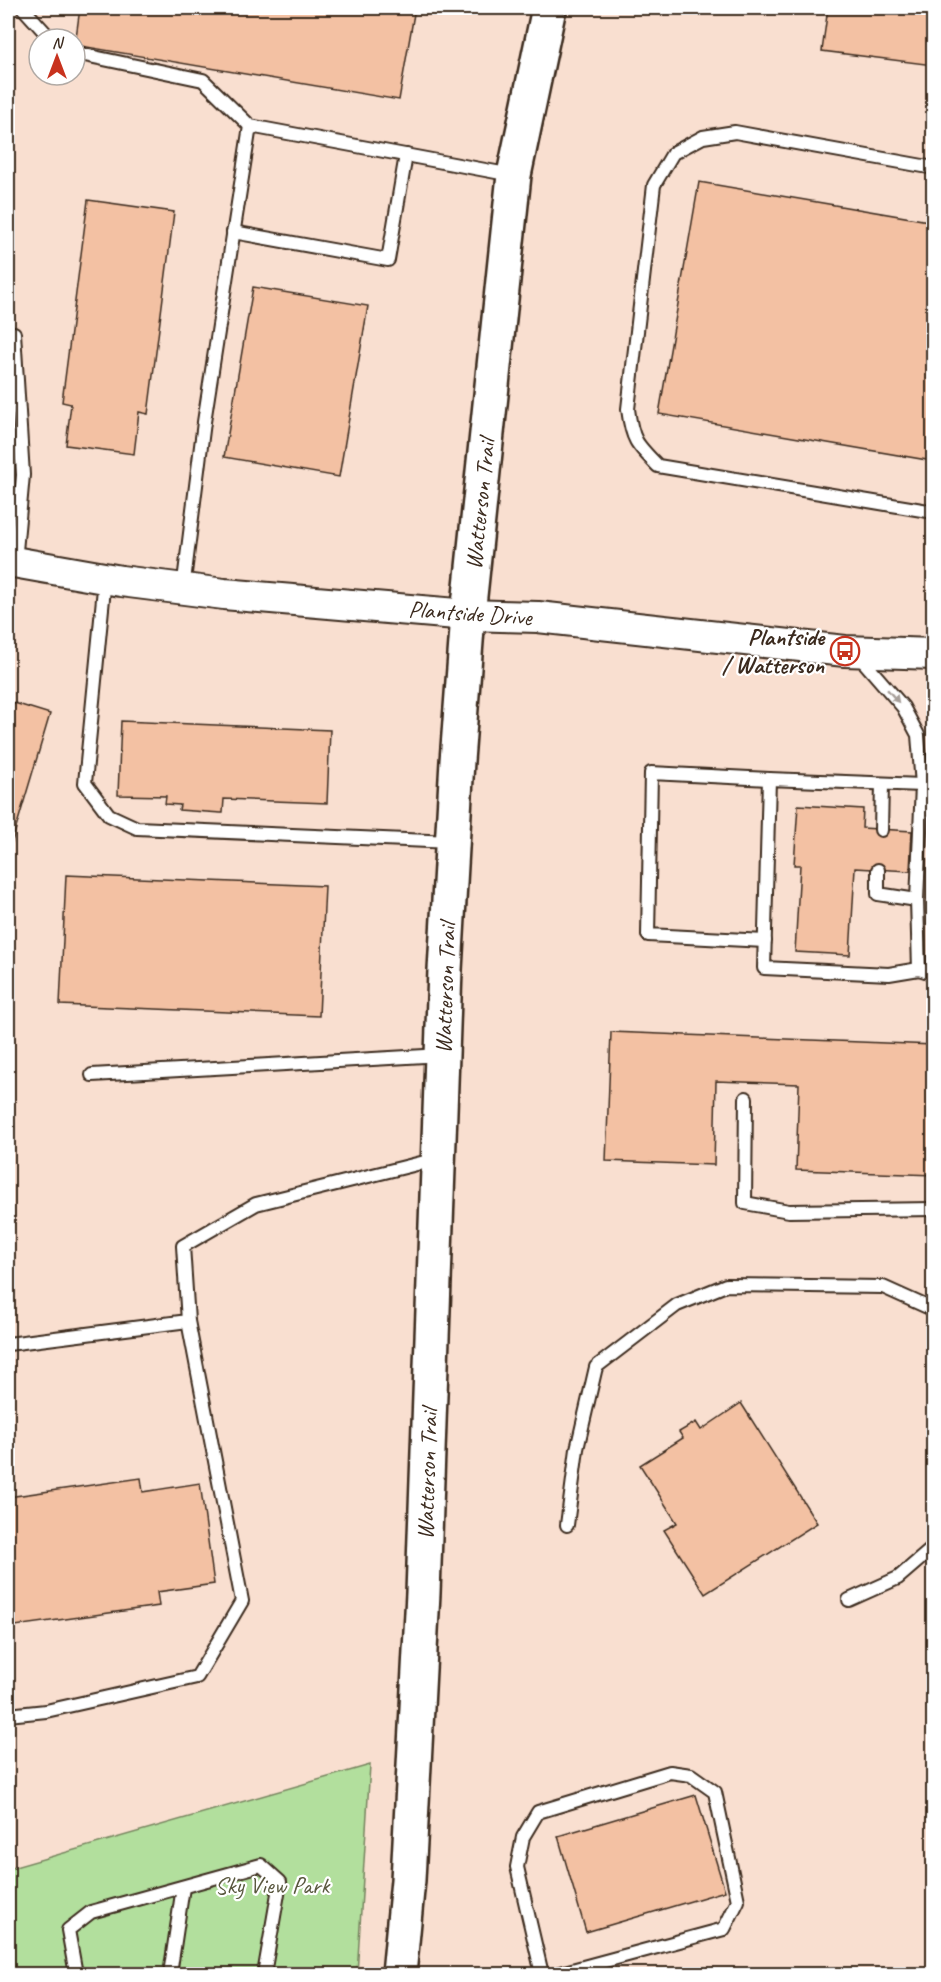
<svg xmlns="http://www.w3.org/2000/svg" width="941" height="1982" viewBox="0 0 941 1982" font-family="Caveat,sans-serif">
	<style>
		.built { fill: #f9dfd0; fill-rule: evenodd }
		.green { fill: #b2df9d; stroke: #76845e; stroke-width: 1.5 }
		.building { fill: #f3c1a3; stroke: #3b2a1e; stroke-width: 1.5 }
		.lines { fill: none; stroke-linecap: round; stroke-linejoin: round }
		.service-casing { stroke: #3b2a1e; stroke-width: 16 }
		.tertiary-casing { stroke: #3b2a1e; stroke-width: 34 }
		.secondary-casing { stroke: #3b2a1e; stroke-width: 38 }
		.service { stroke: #fff; stroke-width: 12 }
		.tertiary { stroke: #fff; stroke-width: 30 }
		.secondary { stroke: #fff; stroke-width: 33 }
		.oneway { fill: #a79f9a }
		.labels { text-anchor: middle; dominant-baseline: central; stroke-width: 4.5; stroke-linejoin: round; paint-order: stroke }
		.street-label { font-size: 24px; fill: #3b2a1e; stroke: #fff }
		.poi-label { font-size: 24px; font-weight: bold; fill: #3b2a1e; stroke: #fff; text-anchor: end }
		.park-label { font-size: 24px; fill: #59573e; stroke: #fff }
	</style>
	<rect width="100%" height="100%" fill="#fbece3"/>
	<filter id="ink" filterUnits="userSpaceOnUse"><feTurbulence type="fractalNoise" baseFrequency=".0167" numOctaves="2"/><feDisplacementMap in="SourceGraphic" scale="12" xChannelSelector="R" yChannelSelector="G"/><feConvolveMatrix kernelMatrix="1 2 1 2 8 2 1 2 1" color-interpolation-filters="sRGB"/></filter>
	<g filter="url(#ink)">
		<path class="built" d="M8,8H933V1974H8ZM39,39H75V75H39Z"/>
		<path class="green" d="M370,1765L357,1974H8V1869Z"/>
		<g class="building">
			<path d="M80,8H415L399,100L75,45Z"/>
			<path d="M828,8H934L933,65L822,51Z"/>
			<path d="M699,182L934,222L933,461L659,414Z"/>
			<path d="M88,200L174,212L148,414L139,412L134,454L66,445L71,404L62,402Z"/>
			<path d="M253,287L368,306L339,477L224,457Z"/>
			<path d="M8,701L50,714L8,855Z"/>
			<path d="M121,721L330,730L327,803L224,799L223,813H221L179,810L180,805L165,804L166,796L118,795Z"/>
			<path d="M798,805L863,809L862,828L912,831L910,871L855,868L850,955L795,952L800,865H794Z"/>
			<path d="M66,875L325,886L319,1016L60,1005Z"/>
			<path d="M611,1032L934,1045V1175L796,1170L799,1084L716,1081L714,1165L606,1161Z"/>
			<path d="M741,1403L817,1523L705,1594L664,1530L677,1523L640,1465L683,1438L679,1432L696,1422L701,1430Z"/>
			<path d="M141,1478L143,1492L200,1483L214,1584L157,1592L159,1606L8,1627V1497Z"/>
			<path d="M696,1795L725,1891L586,1932L558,1836Z"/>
		</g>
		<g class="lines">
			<g class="service-casing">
				<g id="service">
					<path d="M23,8L51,39"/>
					<path d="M75,53L203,80L250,126"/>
					<path d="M934,168L735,132L703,137L673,153L654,185L628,409C632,440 636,444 658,466L934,512"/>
					<path d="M233,232L388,260L406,155"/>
					<path d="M14,333L23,475L15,562"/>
					<path d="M105,578L85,783L109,815L137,828L451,842"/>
					<path d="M183,589L204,422L250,126L512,175"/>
					<path d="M858,655L903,707L918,735L922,785L917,900L919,969L934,974"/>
					<path d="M881,830L882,784"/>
					<path d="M878,870V894L917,900"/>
					<path d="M765,941L648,935L651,773L769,779"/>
					<path d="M919,969L889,974L764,968L769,779L922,785"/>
					<path d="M92,1075L442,1055"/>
					<path d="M746,1098L745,1203L789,1211L934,1209"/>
					<path d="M8,1344L188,1321"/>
					<path d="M567,1525L577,1449L596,1367L677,1305L726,1285L883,1287L934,1310"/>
					<path d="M849,1600L898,1578L934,1547"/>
					<path d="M8,1715L46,1711L197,1677L242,1601L188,1321L183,1246L256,1204L437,1159"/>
					<path d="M76,1974L68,1930L91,1912L261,1865L280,1882L264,1974"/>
					<path d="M170,1974L183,1887"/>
					<path d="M542,1974L517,1867L523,1837L538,1812L670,1772L691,1775L715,1792L738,1901L724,1929L557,1974"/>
				</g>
			</g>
			<g class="tertiary-casing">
				<path id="tertiary" d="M8,561L121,581L224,594L468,615L538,617L845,651L934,654"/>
			</g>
			<g class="secondary-casing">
				<path id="secondary" d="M399,1974L408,1880L423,1593L445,970L457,761L468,615L514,175L549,8"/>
			</g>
			<use href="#service" class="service"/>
			<use href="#tertiary" class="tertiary"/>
			<use href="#secondary" class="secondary"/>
		</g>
		<defs><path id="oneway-solid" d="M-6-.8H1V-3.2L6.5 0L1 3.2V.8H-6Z" transform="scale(1.5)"/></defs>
		<use class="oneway" href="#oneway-solid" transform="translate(893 696) rotate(49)"/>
	</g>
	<defs>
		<g id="bus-ring" transform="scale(1.5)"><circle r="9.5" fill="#fff" stroke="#c8321e" stroke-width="1.5"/><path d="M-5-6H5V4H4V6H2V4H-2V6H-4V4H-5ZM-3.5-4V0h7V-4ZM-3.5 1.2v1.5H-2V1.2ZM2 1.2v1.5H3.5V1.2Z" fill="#c8321e"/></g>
	</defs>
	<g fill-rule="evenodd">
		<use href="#bus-ring" x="845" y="651"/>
	</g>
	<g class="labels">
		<g class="street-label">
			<text transform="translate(480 504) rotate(-84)">Watterson Trail</text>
			<text transform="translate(470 613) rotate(4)">Plantside Drive</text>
			<text transform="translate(445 988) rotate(-88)">Watterson Trail</text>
			<text transform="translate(427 1474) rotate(-88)">Watterson Trail</text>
		</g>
		<g class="poi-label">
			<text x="824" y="637">Plantside<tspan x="824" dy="28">/ Watterson</tspan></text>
		</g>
		<g class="park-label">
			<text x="272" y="1885">Sky View Park</text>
		</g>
	</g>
	<rect width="941" height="1982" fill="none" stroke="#fff" stroke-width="30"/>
	<rect x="15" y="15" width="911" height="1952" fill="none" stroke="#3b2a1e" stroke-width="2" filter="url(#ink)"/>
	<g transform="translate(57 57)"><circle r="28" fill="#ffffff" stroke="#b1aaa5" stroke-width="1.5"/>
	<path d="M0-4.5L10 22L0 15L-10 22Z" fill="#c8321e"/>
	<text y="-9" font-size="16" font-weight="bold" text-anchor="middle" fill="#3b2a1e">N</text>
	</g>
</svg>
